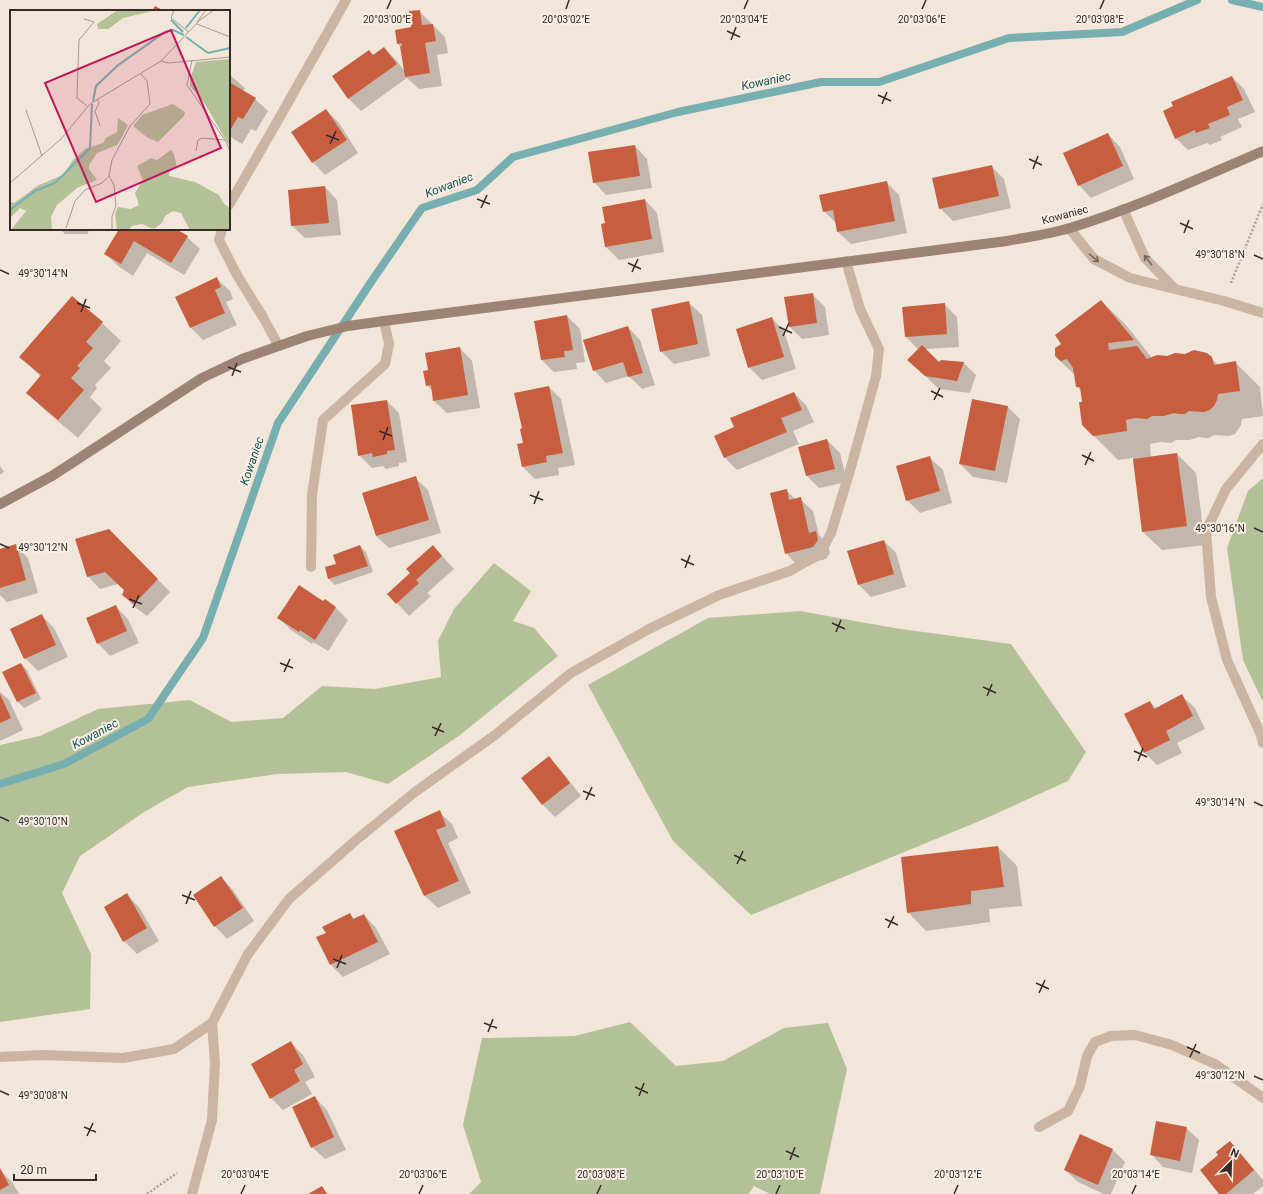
<svg xmlns="http://www.w3.org/2000/svg" width="1263" height="1194" viewBox="0 0 1263 1194" font-family="Roboto,sans-serif">
	<style>
		.green { fill: #b4c198 }
		.shadow { fill: #0003 }
		.lines { fill: none; stroke-linecap: round; stroke-linejoin: round }
		.stream { stroke: #77aeaf; stroke-width: 8 }
		.building { fill: #c85e40 }
		.path { stroke: #b69e8f; stroke-width: 2.5; stroke-dasharray: 2 2; stroke-linecap: butt }
		.lane { stroke: #cab5a4; stroke-width: 10 }
		.street { stroke: #cab5a4; stroke-width: 10 }
		.secondary { stroke: #9d8376; stroke-width: 10 }
		.oneway { stroke: #78695f }
		.ticks { fill: none; stroke: #352a26; stroke-width: 1.5 }
		.labels { text-anchor: middle; dominant-baseline: central; stroke-width: 4; stroke-linejoin: round; paint-order: stroke }
		.street-label { font-size: 11px; fill: #352a26; stroke: #f9efe5 }
		.water-label { font-size: 12px; font-style: italic; fill: #1b5557; stroke: #f9efe5 }
		.inset-river { fill: none; stroke: #77aeaf; stroke-width: 2 }
		.inset-road { fill: none; stroke: #a69a91; stroke-width: 1 }
		.view { fill: #c2185b; fill-opacity: 0.15; stroke: #c2185b; stroke-width: 2 }
		.inset-edge { fill: none; stroke: #352a26; stroke-width: 2 }
		.ticks-label { font-size: 10px; text-anchor: middle; fill: #352a26; stroke: #f9efe5; stroke-width: 4; stroke-linejoin: round; paint-order: stroke }
	</style>
	<rect width="100%" height="100%" fill="#f2e5d9"/>
	<g class="green">
		<path d="M1263,478V702L1243,660L1227,548L1248,491Z"/>
		<path d="M494,563L531,591L513,621L534,628L558,656L460,735L388,784L346,772L277,774L188,787L144,812L80,856L62,893L91,954L90,1009L0,1022V745L40,736L98,709L190,700L231,722L283,718L322,686L375,689L441,677L438,641L454,609Z"/>
		<path d="M800,611L894,628L1011,644L1086,752L1068,781L982,820L751,915L673,841L588,685L708,618Z"/>
		<path d="M630,1022L676,1066L723,1061L784,1028L828,1023L847,1069L820,1194H770L754,1186L749,1194H469L481,1182L463,1125L482,1038L575,1036Z"/>
	</g>
	<g class="shadow">
		<path d="M419,11L445,37L448,53L437,55L442,86L419,89L407,78L361,111L349,99L333,76L373,56L384,48L397,61L406,73L401,47L398,44L412,28Z"/>
		<path d="M229,74L245,88L243,91L255,99L268,111L256,131L251,129L242,144L229,136Z"/>
		<path d="M1232,77L1244,89L1255,112L1238,119L1242,127L1220,137L1222,140L1210,145L1207,143L1188,150L1176,138Z"/>
		<path d="M326,110L339,123L358,153L325,175L313,162Z"/>
		<path d="M1108,134L1120,147L1134,179L1091,198L1079,185Z"/>
		<path d="M635,146L647,159L652,188L606,195L594,182Z"/>
		<path d="M992,167L1004,179L1011,208L953,221L940,208Z"/>
		<path d="M886,182L899,195L907,233L851,244L838,232L837,224L824,211Z"/>
		<path d="M325,187L337,200L341,235L305,238L292,226Z"/>
		<path d="M645,200L657,213L664,252L619,260L606,247L602,225Z"/>
		<path d="M60,229H89L88,234H65Z"/>
		<path d="M120,229H174L187,237L200,249L184,275L147,253L133,276L118,266L106,254Z"/>
		<path d="M217,279L230,291L233,299L226,302L237,325L203,340L191,328L177,297Z"/>
		<path d="M812,294L825,307L829,335L802,339L790,327Z"/>
		<path d="M72,297L102,323L121,341L104,361L111,368L95,385L97,388L90,397L102,409L78,438L46,411L27,393L41,377L21,357Z"/>
		<path d="M1101,301L1126,325L1152,358H1211L1218,365L1235,362L1260,387L1263,416L1242,419L1241,425L1235,434L1229,436L1214,435L1209,438H1205L1199,437L1189,440H1176L1171,443L1160,442L1150,444L1151,457L1177,454L1196,473L1205,545L1162,550L1143,532L1133,458L1118,460L1093,435L1083,403L1081,391L1077,387L1075,375L1058,359L1062,345Z"/>
		<path d="M689,303L702,315L710,356L674,364L661,351Z"/>
		<path d="M944,304L957,317L959,347L925,349L939,363L942,361L964,363L976,375L970,393L939,389L921,372L919,350L906,337Z"/>
		<path d="M567,316L580,329L585,362L576,363L577,369L554,372L542,360Z"/>
		<path d="M772,318L784,331L796,369L762,380L749,367Z"/>
		<path d="M628,327L640,340L655,385L642,389L629,376L606,383L594,370Z"/>
		<path d="M460,348L472,361L480,408L447,413L434,401L433,391L427,385L429,371Z"/>
		<path d="M549,387L561,399L575,465L558,468L559,475L535,479L523,467L518,445L524,444L523,429Z"/>
		<path d="M794,393L806,405L814,422L793,431L799,444L737,470L724,457L735,428Z"/>
		<path d="M387,401L399,413L407,462L399,463V466L386,469L383,466L372,468L359,455Z"/>
		<path d="M1007,406L1020,419L1007,483L973,477L960,464Z"/>
		<path d="M827,440L840,453L847,482L819,488L807,476L799,448Z"/>
		<path d="M930,458L943,470L952,503L920,513L907,500Z"/>
		<path d="M0,466L4,472L0,475Z"/>
		<path d="M415,478L428,490L441,533L389,548L376,536Z"/>
		<path d="M786,490L796,500L800,499L813,511L819,535L828,545L830,553L826,559L798,566L786,553Z"/>
		<path d="M109,530L170,592L147,616L136,608L123,595L125,590L118,584L100,589L88,576Z"/>
		<path d="M884,541L896,553L906,587L871,597L859,585Z"/>
		<path d="M15,545L28,558L38,593L7,602L0,595V550Z"/>
		<path d="M360,546L366,552L373,572L335,585L329,579L326,568L338,564Z"/>
		<path d="M433,546L454,569L427,593L431,596L409,616L397,603L411,574Z"/>
		<path d="M325,601L336,608L348,620L328,651L313,642L312,644L291,630L278,617L324,603Z"/>
		<path d="M116,607L128,619L139,643L110,656L98,643Z"/>
		<path d="M42,616L54,628L68,657L38,671L25,658Z"/>
		<path d="M21,664L27,670L41,699L24,708L18,702Z"/>
		<path d="M0,692L9,700L23,730L0,741Z"/>
		<path d="M1182,696L1195,708L1205,729L1177,743L1182,753L1157,765L1145,753L1126,715L1150,702L1157,709Z"/>
		<path d="M549,758L561,770L581,796L555,817L542,804Z"/>
		<path d="M439,812L452,824L458,838L448,843L471,893L438,908L425,896L396,831Z"/>
		<path d="M998,847L1017,866L1022,906L989,909L990,922L926,931L908,912Z"/>
		<path d="M221,877L233,890L254,921L227,939L215,926L194,895Z"/>
		<path d="M127,895L139,907L159,941L137,954L124,941Z"/>
		<path d="M350,914L355,920L364,915L376,928L390,954L343,977L331,965L318,938L327,933Z"/>
		<path d="M291,1043L303,1055L315,1077L305,1082L312,1094L283,1110L271,1098Z"/>
		<path d="M315,1098L327,1110L346,1150L325,1159L312,1147Z"/>
		<path d="M1186,1128L1199,1140L1192,1173L1163,1167L1151,1154Z"/>
		<path d="M1080,1136L1113,1150L1125,1162L1111,1194H1104L1078,1182L1065,1170Z"/>
		<path d="M1230,1143L1242,1155L1263,1180V1186L1253,1194H1221L1220,1155Z"/>
		<path d="M0,1170L12,1182L19,1194H0Z"/>
	</g>
	<g class="lines">
		<g class="stream">
			<path d="M1232,0L1263,7"/>
			<path d="M0,784L64,764L148,719L203,638L278,423L371,282L422,208L477,190L513,157L678,112L821,82H879L1009,38L1122,32L1197,0"/>
		</g>
	</g>
	<g class="building">
		<path d="M155,6L164,11H152Z"/>
		<path d="M420,10L422,25L433,24L436,41L425,43L430,73L405,77L400,46H402V43L397,44L395,30L411,27L409,11Z"/>
		<path d="M384,47L397,64L348,99L332,76L369,50L373,55Z"/>
		<path d="M1232,76L1243,100L1227,107L1230,115L1208,124L1210,128L1196,133L1195,130L1175,139L1163,111L1173,106L1171,102Z"/>
		<path d="M229,82L256,98L243,119L238,117L229,132Z"/>
		<path d="M326,109L347,140L312,163L291,132Z"/>
		<path d="M1108,133L1123,166L1078,186L1063,153Z"/>
		<path d="M635,145L640,176L593,183L588,152Z"/>
		<path d="M992,165L999,196L939,209L932,178Z"/>
		<path d="M887,181L895,221L837,232L833,210L823,212L819,195Z"/>
		<path d="M325,186L329,223L291,226L288,190Z"/>
		<path d="M645,199L652,239L605,247L601,224L605,223L602,207Z"/>
		<path d="M119,229H176L188,236L171,263L134,241L121,264L104,254Z"/>
		<path d="M217,277L221,287L215,290L225,313L190,328L175,297Z"/>
		<path d="M813,293L817,323L789,327L784,297Z"/>
		<path d="M72,296L103,322L86,342L93,348L77,366L80,368L71,378L84,390L58,420L26,393L41,375L19,357Z"/>
		<path d="M1101,300L1134,340L1108,343L1109,350L1137,346L1147,359L1157,355L1167,356L1175,353L1185,354L1194,350L1207,353L1212,357L1214,365L1236,361L1240,391L1218,394L1217,400L1214,406L1210,410L1204,412L1189,411L1185,414H1179L1174,413L1164,416H1152L1147,419L1135,418L1126,420L1127,431L1093,436L1082,425L1079,402H1082L1080,387H1076L1073,368L1067,359L1061,361L1058,359L1055,356V348L1061,344L1055,335Z"/>
		<path d="M689,301L698,344L660,352L651,309Z"/>
		<path d="M945,303L947,334L905,337L902,307Z"/>
		<path d="M567,315L573,350L564,351L565,357L541,360L534,321Z"/>
		<path d="M772,317L784,357L748,368L736,329Z"/>
		<path d="M628,326L643,373L628,377L623,362L593,371L583,340Z"/>
		<path d="M922,345L939,362L941,360L964,362L957,381L925,376L907,360Z"/>
		<path d="M460,347L468,395L433,401L431,385L426,386L423,371L428,370L425,353Z"/>
		<path d="M549,386L563,453L546,456L547,462L522,467L517,444L523,443L520,429L522,428L514,393Z"/>
		<path d="M794,392L802,410L781,418L787,432L724,458L714,436L734,427L730,418Z"/>
		<path d="M972,399L1008,406L995,471L959,464Z"/>
		<path d="M387,400L395,450L387,451V454L373,457L372,453L358,456L351,405Z"/>
		<path d="M827,439L835,469L806,476L798,447Z"/>
		<path d="M1177,453L1187,526L1142,532L1133,459Z"/>
		<path d="M930,456L940,491L906,501L896,466Z"/>
		<path d="M416,476L429,520L376,536L362,493Z"/>
		<path d="M787,489L789,500L801,497L809,533L816,531L818,540L813,547L785,554L770,493Z"/>
		<path d="M109,529L158,579L134,604L122,595L124,590L105,572L87,577L75,539Z"/>
		<path d="M884,540L894,574L858,585L847,551Z"/>
		<path d="M16,544L26,580L0,588V549Z"/>
		<path d="M360,545L368,566L328,579L325,567L336,564L333,555Z"/>
		<path d="M433,545L442,556L416,580L419,583L396,604L387,594L410,573L406,569Z"/>
		<path d="M299,585L323,601L325,599L336,607L315,640L300,630L299,632L277,618Z"/>
		<path d="M116,605L127,631L97,644L86,618Z"/>
		<path d="M42,614L56,645L24,659L10,629Z"/>
		<path d="M21,663L36,693L17,702L2,672Z"/>
		<path d="M0,694L11,718L0,723Z"/>
		<path d="M1182,694L1193,716L1166,731L1170,740L1144,753L1124,714L1150,701L1154,709Z"/>
		<path d="M549,756L570,783L542,805L521,778Z"/>
		<path d="M440,810L446,826L436,830L459,881L424,896L394,831Z"/>
		<path d="M998,846L1004,887L971,891V904L907,913L901,857Z"/>
		<path d="M221,876L243,908L214,927L193,895Z"/>
		<path d="M127,893L147,928L123,942L104,907Z"/>
		<path d="M350,913L353,919L364,914L378,942L330,965L316,937L326,933L322,927Z"/>
		<path d="M291,1041L303,1064L294,1070L300,1081L270,1099L251,1064Z"/>
		<path d="M315,1096L334,1137L311,1148L292,1107Z"/>
		<path d="M1156,1121L1187,1127L1180,1161L1150,1155Z"/>
		<path d="M1080,1134L1113,1149L1098,1185L1064,1170Z"/>
		<path d="M1230,1141L1254,1170L1226,1194H1219L1200,1170L1218,1155L1216,1152Z"/>
		<path d="M0,1168L9,1185L0,1190Z"/>
		<path d="M322,1186L327,1194H308Z"/>
	</g>
	<g class="lines">
		<g class="path">
			<path d="M1231,283L1263,204"/>
			<path d="M147,1194L177,1173"/>
		</g>
		<g class="lane">
			<path d="M229,205L269,136L346,0"/>
			<path d="M222,229L219,240L237,275L263,317L278,345"/>
			<path d="M311,567L312,495L323,420L385,364L389,344L384,321"/>
		</g>
		<g class="street">
			<path d="M1123,209L1145,258L1174,288"/>
			<path d="M1069,228L1094,259L1130,278L1224,301L1263,313"/>
			<path d="M1263,444L1226,489L1206,531L1211,597L1227,660L1261,735L1263,743"/>
			<path d="M0,1057L43,1055L123,1058L174,1049L212,1023"/>
			<path d="M1039,1127L1068,1111L1080,1086L1087,1056L1095,1042L1111,1036L1135,1035L1172,1045L1215,1064L1263,1098"/>
			<path d="M192,1194L212,1120L215,1063L212,1023L248,954L289,899L355,841L415,792L495,735L571,673L649,629L719,595L790,571L820,554L831,533L851,467L876,376L879,349L860,309L846,261"/>
		</g>
		<path class="secondary" d="M0,504L52,476L202,378L242,359L307,336L348,326L384,321L1007,241C1028,237 1050,234 1070,228C1136,208 1200,178 1263,151"/>
	</g>
	<defs><path id="oneway-shaft" d="M-6 0H5M1.5-3L5.5 0L1.5 3" fill="none" stroke-width="1.6" stroke-linecap="round" stroke-linejoin="round"/></defs>
	<g class="oneway">
		<use href="#oneway-shaft" transform="translate(1094 258) rotate(40)"/>
		<use href="#oneway-shaft" transform="translate(1148 260) rotate(-128)"/>
	</g>
	<path class="ticks" d="M387,9L391,0M566,9L569,0M744,9L748,0M922,9L926,0M1100,9L1104,0M727,31L740,37M731,40L736,27M878,95L891,101M882,104L887,92M326,135L339,140M330,144L336,131M1029,159L1042,165M1033,169L1038,156M477,199L490,204M481,208L487,195M1180,223L1193,229M1184,233L1189,220M1254,255L1263,259M628,263L641,269M0,270L9,274M632,272L638,259M77,303L90,308M81,312L86,299M779,327L792,333M783,336L789,323M228,367L241,372M232,376L237,363M931,391L943,397M934,400L940,388M379,431L392,436M383,440L388,427M1082,455L1094,461M1085,465L1091,452M530,495L543,500M534,504L539,491M1254,528L1263,532M0,544L9,548M681,559L694,565M685,568L690,555M129,599L142,604M133,608L139,595M832,623L845,629M836,632L841,620M280,663L293,668M284,672L290,659M983,687L996,693M987,696L992,684M432,727L444,732M435,736L441,723M1134,751L1147,757M1138,761L1143,748M583,791L595,796M586,800L592,787M1254,802L1263,806M0,817L9,821M734,855L746,861M737,864L743,851M182,895L195,900M186,904L191,891M885,919L898,925M888,928L894,916M333,959L346,964M337,968L342,955M1036,983L1049,989M1039,993L1045,980M484,1023L497,1028M488,1032L493,1019M1187,1047L1200,1053M1190,1057L1196,1044M1254,1076L1263,1080M635,1087L648,1093M0,1091L9,1095M639,1096L644,1083M84,1127L96,1132M87,1136L93,1123M786,1151L799,1157M790,1160L795,1147M241,1194L245,1185M419,1194L423,1185M597,1194L601,1185M776,1194L780,1185M954,1194L958,1185M1132,1194L1136,1185"/>
	<g class="labels">
		<g class="street-label">
			<text transform="translate(1065 215) rotate(-15)">Kowaniec</text>
		</g>
		<g class="water-label">
			<text transform="translate(766 81) rotate(-12)">Kowaniec</text>
			<text transform="translate(449 185) rotate(-21)">Kowaniec</text>
			<text transform="translate(252 461) rotate(-71)">Kowaniec</text>
			<text transform="translate(95 734) rotate(-28)">Kowaniec</text>
		</g>
	</g>
	<g transform="translate(10 10)">
		<rect width="220" height="220" fill="#f2e5d9"/>
		<path d="M108,0H147L113,8L98,19H88L87,14ZM220,49V137L195,94L180,76V69L186,52ZM163,94L175,102L174,106L148,132L138,128L123,116L132,105ZM108,108L118,115L112,127L107,135L87,143L79,155V159L87,170L67,178L47,195L41,207L42,220H1L16,201L10,198L0,208V192L4,193L29,175L53,165L63,150L75,139L93,133L96,128L107,122ZM161,140L164,144L167,158L160,159L159,166L185,172L209,185L214,194L220,198V220H180L171,203L163,201L155,206L152,213L144,219L132,214L122,216L119,220H107L105,204L108,197L121,199L129,195L125,183L133,170L127,156L141,148L147,150Z" fill="#b4c198"/>
		<path class="inset-river" d="M161,10L173,22M176,18L190,0M176,27L198,43L220,38M83,91L86,76L107,56L155,22L163,20L174,25M0,200L25,181L45,173L80,138L82,94"/>
		<path class="inset-road" d="M164,0L161,8L179,22M74,9L84,12L69,30L67,84V88L77,96M187,12L196,0M187,14L220,27M182,50L177,75L215,130L192,128L188,130L186,141M151,51L159,53L220,47M87,89L89,93L85,101L90,116M16,100L32,146M215,130L220,141M0,173L51,129L80,94L151,51L190,10L204,0M56,218L65,191L75,180L92,173L99,166M102,220V206L106,196L104,175L99,166L102,150L120,116L140,94L137,71L130,63"/>
		<path class="view" d="M161,20L211,138L86,192L35,73Z"/>
		<rect width="220" height="220" class="inset-edge"/>
	</g>
	<g class="ticks-label">
		<text x="387" y="23">20°03'00"E</text>
		<text x="566" y="23">20°03'02"E</text>
		<text x="744" y="23">20°03'04"E</text>
		<text x="922" y="23">20°03'06"E</text>
		<text x="1100" y="23">20°03'08"E</text>
		<text x="1220" y="258">49°30'18"N</text>
		<text x="43" y="277">49°30'14"N</text>
		<text x="1220" y="532">49°30'16"N</text>
		<text x="43" y="551">49°30'12"N</text>
		<text x="1220" y="806">49°30'14"N</text>
		<text x="43" y="825">49°30'10"N</text>
		<text x="1220" y="1079">49°30'12"N</text>
		<text x="43" y="1099">49°30'08"N</text>
		<text x="245" y="1178">20°03'04"E</text>
		<text x="423" y="1178">20°03'06"E</text>
		<text x="601" y="1178">20°03'08"E</text>
		<text x="780" y="1178">20°03'10"E</text>
		<text x="958" y="1178">20°03'12"E</text>
		<text x="1136" y="1178">20°03'14"E</text>
	</g>
	<g transform="translate(1231 1162) rotate(23)" stroke="#f9efe5" stroke-width="3" paint-order="stroke">
	<path d="M0-3L7 15L0 10L-7 15Z" fill="#352a26"/>
	<text y="-6" font-size="11" font-weight="bold" text-anchor="middle" fill="#352a26">N</text>
	</g>
	<path d="M14 1174v6h82v-6" fill="none" stroke="#352a26" stroke-width="2"/>
	<text x="20" y="1174" font-size="12" fill="#352a26" stroke="#f9efe5" stroke-width="3" paint-order="stroke">20 m</text>
</svg>
